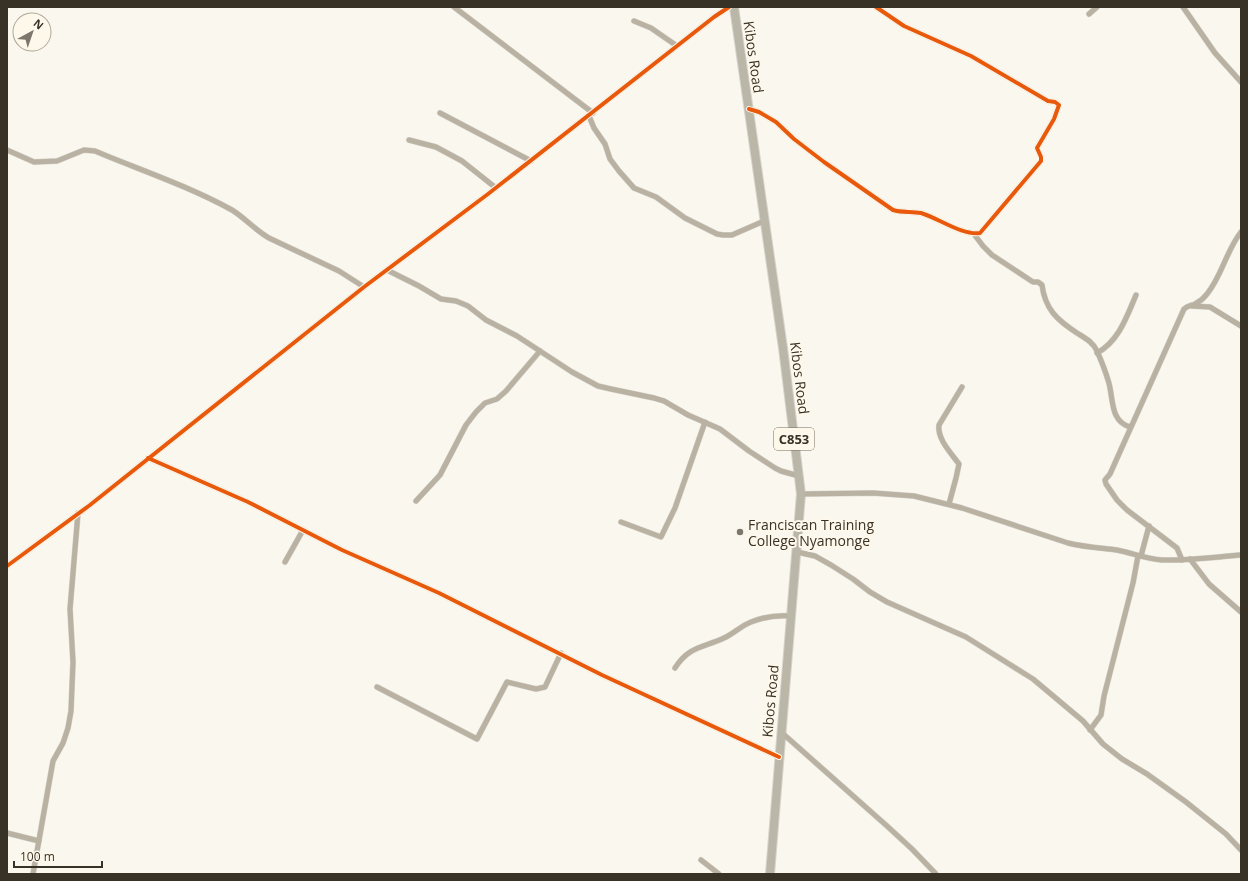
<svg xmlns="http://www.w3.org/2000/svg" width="1248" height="881" viewBox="0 0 1248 881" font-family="'Open Sans',sans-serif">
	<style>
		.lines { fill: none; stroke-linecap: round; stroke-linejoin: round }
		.street-casing { stroke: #d6d3cc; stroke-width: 6 }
		.primary-casing { stroke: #d6d3cc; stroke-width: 10 }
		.street { stroke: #b9b1a2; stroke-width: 5 }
		.primary { stroke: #bab6a8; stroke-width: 8 }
		.cycleway-casing { stroke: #fef8eb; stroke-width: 6 }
		.cycleway { stroke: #e8590c; stroke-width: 4 }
		.poi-dot { fill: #7c776c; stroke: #fef8eb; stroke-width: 1.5 }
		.labels { text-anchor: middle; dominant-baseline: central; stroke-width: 4; stroke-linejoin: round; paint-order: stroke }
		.shield { fill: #fef8eb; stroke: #736d61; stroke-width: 1 }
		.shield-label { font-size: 13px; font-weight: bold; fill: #383226 }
		.street-label { font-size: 14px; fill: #383226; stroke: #fef8eb }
		.poi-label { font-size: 14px; fill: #383226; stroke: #fef8eb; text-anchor: start }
	</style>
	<rect width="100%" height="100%" fill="#faf7ef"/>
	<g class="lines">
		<g class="street-casing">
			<g id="street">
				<path d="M454,7L593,113"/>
				<path d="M1183,7L1215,53L1241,82"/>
				<path d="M1089,14L1097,7"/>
				<path d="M634,21L651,28L677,46"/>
				<path d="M749,109L759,112L776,122L794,139L824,162L893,210C902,213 912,211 921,213C938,218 963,236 980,233L1041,161V157L1037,148L1054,119L1059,105L1055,102L1048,101L971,56L904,26L876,7"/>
				<path d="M440,113L531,161"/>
				<path d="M589,116L594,128L605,144L610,159L619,171L634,188L656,197L685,218L717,234L723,235H732L764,221"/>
				<path d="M409,140L436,147L462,161L496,188"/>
				<path d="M7,150L34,162L57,161L84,150L95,151L107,156C149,173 192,188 232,210C245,218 255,230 269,238L339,271L364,287"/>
				<path d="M974,234L983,246L992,255L1033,282H1038L1042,285C1045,309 1057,320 1077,333C1085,338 1093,342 1097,351C1101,360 1105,370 1108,380C1114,397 1109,421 1130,427"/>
				<path d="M387,270L419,286L441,299L456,301L468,306L486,320L517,336L572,372L598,386L611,389L654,398L664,401L688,415L720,429L749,451L775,468L781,471L799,476"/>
				<path d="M1192,306L1210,307L1241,326"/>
				<path d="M1097,353C1119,341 1127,316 1136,295"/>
				<path d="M148,458L248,502L342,550L439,593L602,675L779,757"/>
				<path d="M801,494L873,493L914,496L962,508L1068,543C1084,547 1101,548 1117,550C1132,553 1146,559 1162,560C1188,561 1215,557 1241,555"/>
				<path d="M416,501L440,475L466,425L476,412L485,403L497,399L506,391L540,351"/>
				<path d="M949,504L956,478L959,464C951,453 937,439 939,425L962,387"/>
				<path d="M621,522L661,537L675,508L705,422"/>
				<path d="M797,552L815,556L831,565L853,579L870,592L887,602L966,637L1033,679L1083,721L1103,744L1122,759L1147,774L1186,802L1226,834L1241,850"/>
				<path d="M1141,556L1149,526"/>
				<path d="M1190,559L1209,584L1241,612"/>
				<path d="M1182,560L1177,548L1127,510L1117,500L1106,484L1105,480L1110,474L1184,309C1187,306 1190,306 1195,304C1199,302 1204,298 1207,294C1222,276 1226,251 1241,232"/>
				<path d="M285,562L303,530"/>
				<path d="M7,566L90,505L364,287L488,194L714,17L729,7"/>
				<path d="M675,668C689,646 703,648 724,638C733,634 741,626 751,622C763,617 778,615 791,616"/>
				<path d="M377,687L477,739L507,682L536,689L545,687L561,653"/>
				<path d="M1090,730L1101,715L1104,696L1133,583L1138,556"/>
				<path d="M781,732L887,826L912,849L936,874"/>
				<path d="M7,833L39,841"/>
				<path d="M701,860L719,874"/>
				<path d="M33,874L53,761L63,743L68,728L71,711L73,662L70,609L78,513"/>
			</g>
		</g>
		<g class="primary-casing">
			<path id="primary" d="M734,7L783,348L801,494L770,874"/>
		</g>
		<use href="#street" class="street"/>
		<use href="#primary" class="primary"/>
		<g class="cycleway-casing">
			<g id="cycleway">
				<path d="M749,109L759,112L776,122L794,139L824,162L893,210C902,213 912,211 921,213C938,218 963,236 980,233L1041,161V157L1037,148L1054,119L1059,105L1055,102L1048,101L971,56L904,26L876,7"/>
				<path d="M148,458L248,502L342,550L439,593L602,675L779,757"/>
				<path d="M7,566L90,505L364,287L488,194L714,17L729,7"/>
			</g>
		</g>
		<use href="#cycleway" class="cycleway"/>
	</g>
	<circle class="poi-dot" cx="740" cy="532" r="4"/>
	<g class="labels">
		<rect class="shield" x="774" y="428" width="40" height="22" rx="3"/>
		<g class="shield-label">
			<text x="794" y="439">C853</text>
		</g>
		<g class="street-label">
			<text transform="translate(754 57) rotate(82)">Kibos Road</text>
			<text transform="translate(800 378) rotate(83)">Kibos Road</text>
			<text transform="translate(770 701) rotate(-85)">Kibos Road</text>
		</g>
		<g class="poi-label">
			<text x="748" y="524">Franciscan Training<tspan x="748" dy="16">College Nyamonge</tspan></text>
		</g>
	</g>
	<rect width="1248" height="881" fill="none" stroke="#383226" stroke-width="16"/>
	<g transform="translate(32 32) rotate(40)"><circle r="19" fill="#fef8eb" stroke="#afa99c"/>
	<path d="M0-3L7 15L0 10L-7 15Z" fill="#7c776c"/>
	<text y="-6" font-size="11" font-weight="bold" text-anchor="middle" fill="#383226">N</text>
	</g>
	<path d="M14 861v6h88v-6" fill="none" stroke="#383226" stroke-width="2"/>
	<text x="20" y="861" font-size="12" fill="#383226" stroke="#fef8eb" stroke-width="3" paint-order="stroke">100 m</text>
</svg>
